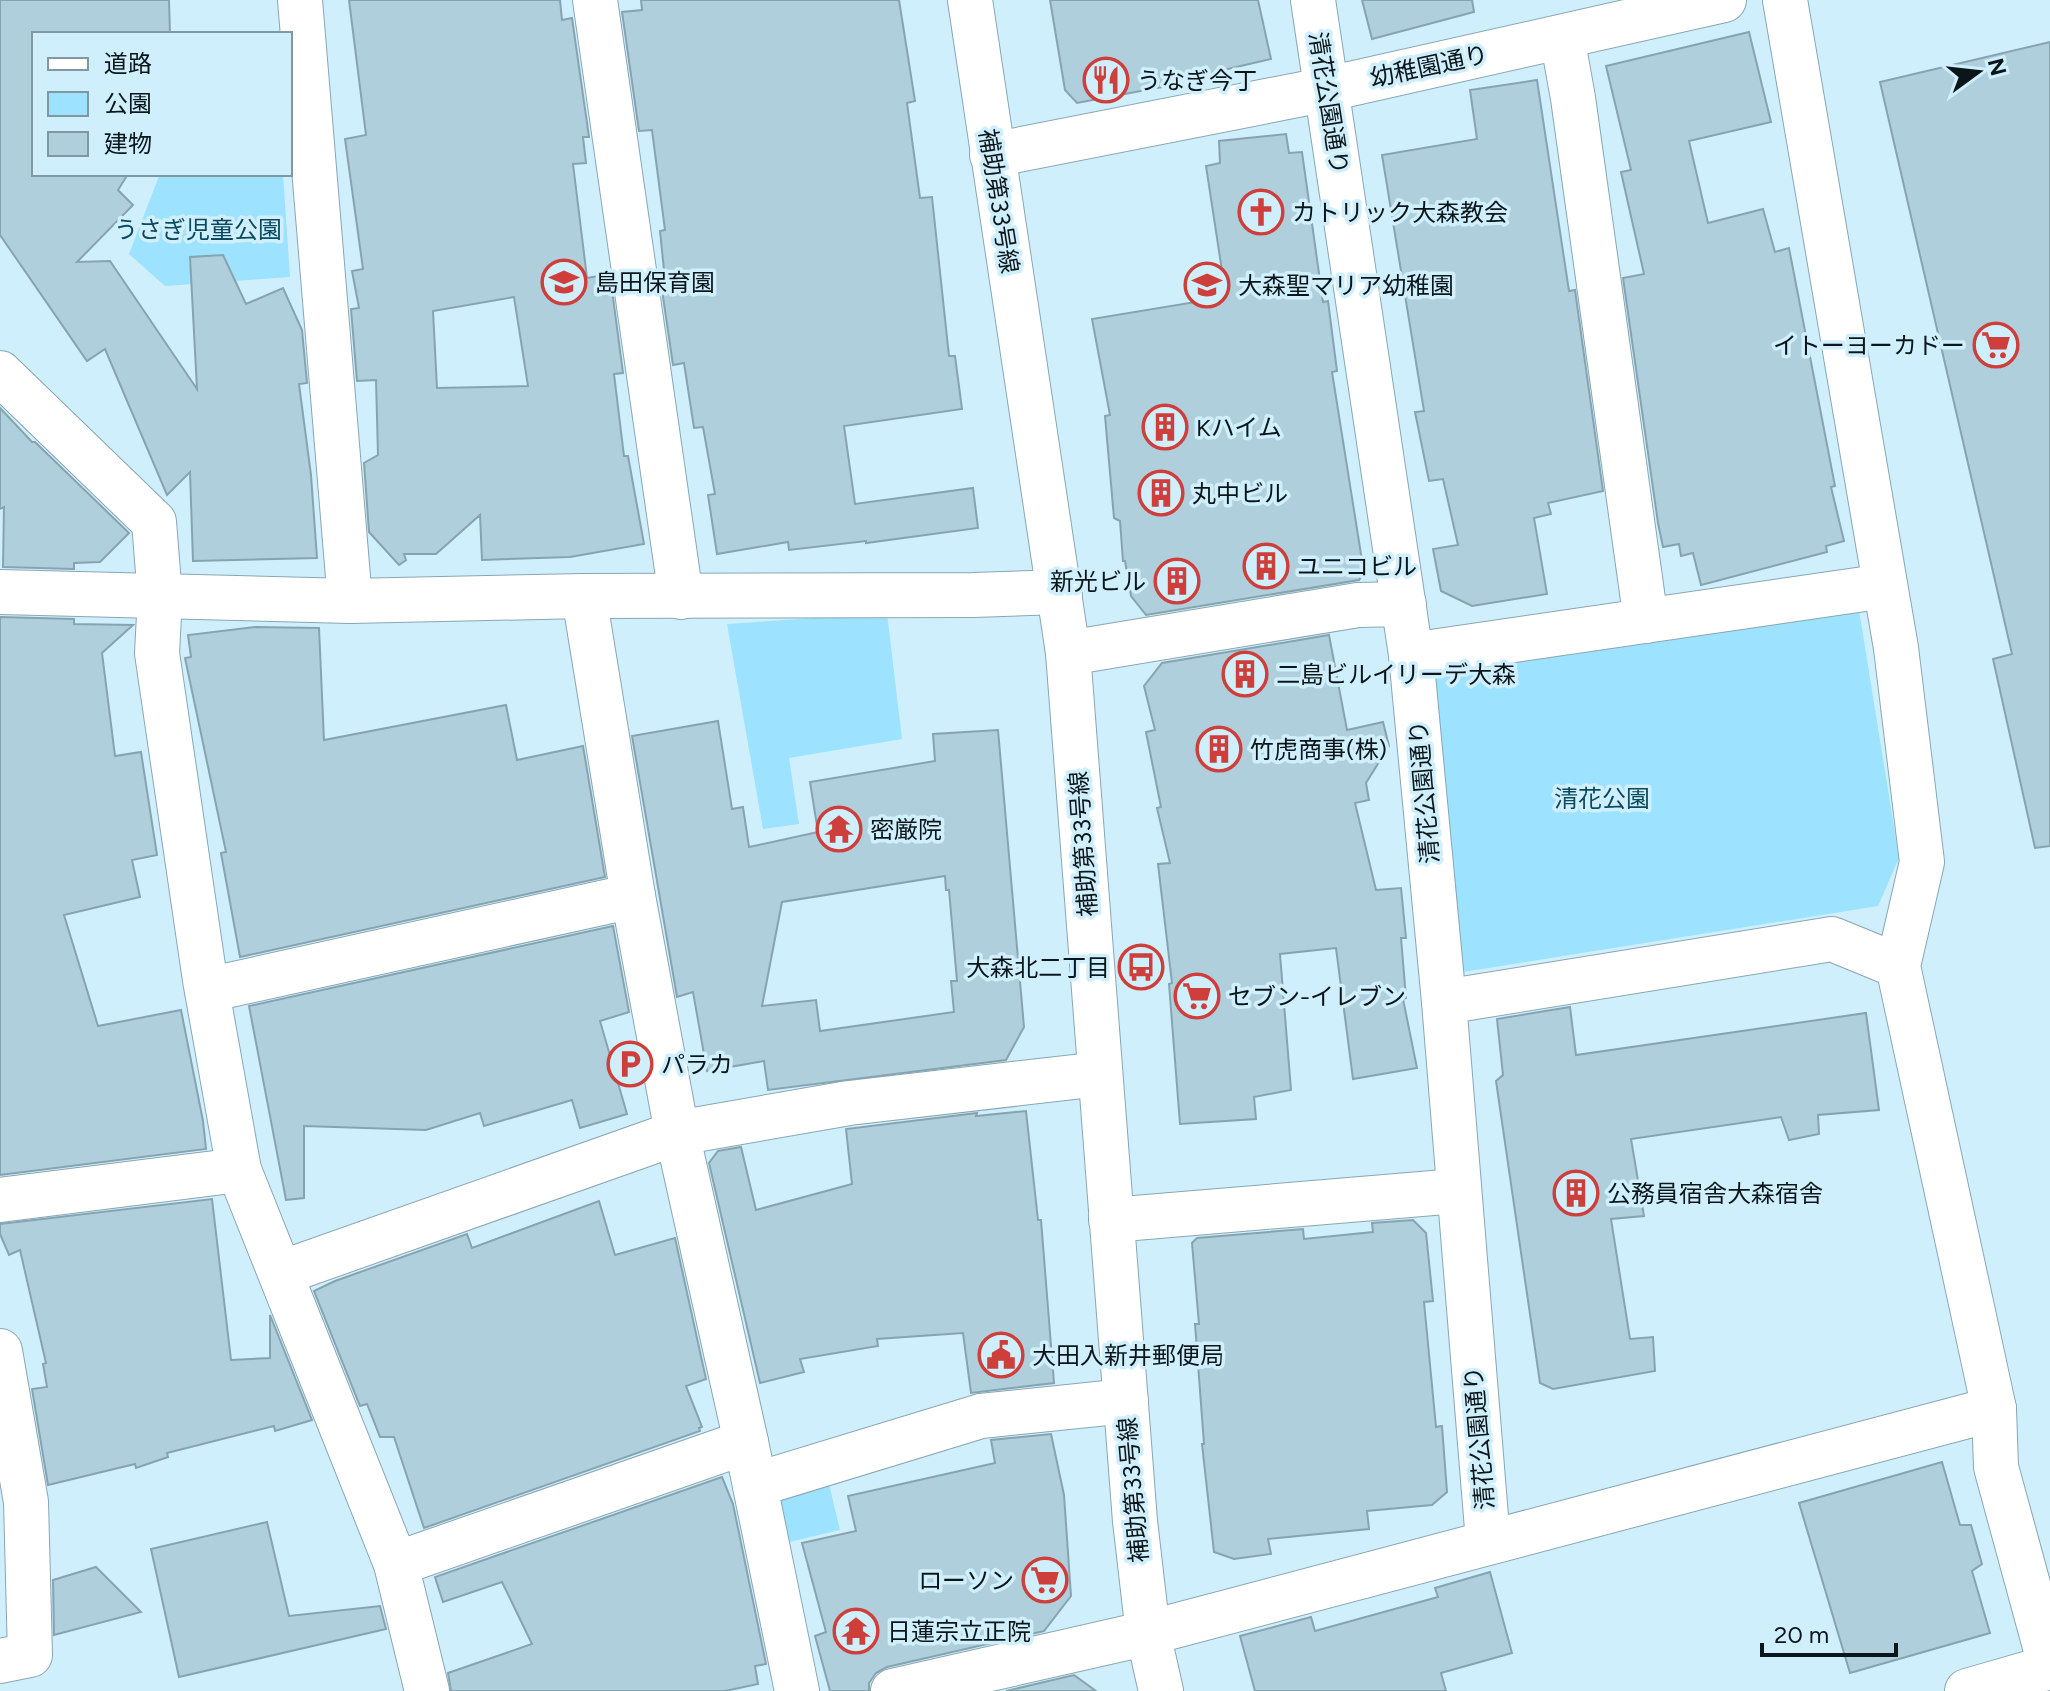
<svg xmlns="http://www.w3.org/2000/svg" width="2050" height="1691" viewBox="0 0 2050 1691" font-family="Figtree,'Noto Sans JP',sans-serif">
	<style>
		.green { fill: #9de2fe }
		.building { fill: #b0cfdc; stroke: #86a4b0; stroke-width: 2; fill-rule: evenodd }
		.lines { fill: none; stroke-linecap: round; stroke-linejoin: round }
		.minor-casing { stroke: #89a6b3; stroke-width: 46 }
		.minor { stroke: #fff; stroke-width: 44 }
		.labels { text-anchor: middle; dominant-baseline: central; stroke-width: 7; stroke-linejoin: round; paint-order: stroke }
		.street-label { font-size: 24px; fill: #0b161a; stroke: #d0effd }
		.poi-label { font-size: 24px; fill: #0b161a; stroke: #d0effd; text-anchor: start }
		.park-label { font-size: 24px; fill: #0b4a5e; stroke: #d0effd }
	</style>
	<rect width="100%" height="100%" fill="#d0effd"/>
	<g class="green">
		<path d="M189,174H283L290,277L165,286L129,254L159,176Z"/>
		<path d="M1859,610L1899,858L1878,906L1463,972L1435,670Z"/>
		<path d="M887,613L902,739L789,758L799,824L763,829L727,624Z"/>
		<path d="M828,1480L840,1530L789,1542L777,1492Z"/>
	</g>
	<g class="building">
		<path d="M0,0H169L170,34H34V174H128L118,190L133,205L77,262L110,261L197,389L190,257L223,255L246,304L283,288L302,330L307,383L299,384L311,475L317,558L193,561L190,472L167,495L105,349L87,361L0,235Z"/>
		<path d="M349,0H560L562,20L572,18L589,137H583L586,163L573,164L587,278L598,276L600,290H612L623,373L614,374L624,456H628L644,544L570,557L482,560L480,515L436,554H404L406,560L399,565L369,532L364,463L378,455L376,380L357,381L351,309L359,308L352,271L363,269L345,139L366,135ZM514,297L528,386L437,388L433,311Z"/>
		<path d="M641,0H899L915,101L907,103L920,198L932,197L949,356H955L962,409L844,426L855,504L973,488L978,528L866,543V541L789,550L788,542L717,554L708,495L715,494L703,427L694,428L684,363L673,365L662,290H666L660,231L665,230L652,130L639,131L622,12L642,10Z"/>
		<path d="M1050,0H1258L1271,59L1172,82L1173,85L1077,103L1065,90Z"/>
		<path d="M1362,0H1472L1474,12L1372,39Z"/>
		<path d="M1749,32L1771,122L1689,141L1708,223L1763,209L1775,252L1789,248L1835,486L1831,487L1844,541L1826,546L1827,552L1701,585L1693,553L1681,556L1679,544L1663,547L1658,523L1623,278L1644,274L1621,172L1631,170L1606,66Z"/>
		<path d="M2050,42V846L2035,848L1993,659L2012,654L1880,82Z"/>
		<path d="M1537,80L1569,291L1575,290L1603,491L1548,503L1551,514L1534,518L1547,594L1472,606L1441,591L1433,549L1458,545L1443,479L1429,481L1415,412L1424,411L1382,155L1477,139L1470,90Z"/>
		<path d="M1286,134L1289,153L1302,152L1323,302L1328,301L1337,371L1332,372L1364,573L1359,580L1146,615L1131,596L1125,561H1123L1120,521L1114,518L1105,416L1110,415L1092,319L1226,297L1206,166L1220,163L1219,141Z"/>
		<path d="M0,408L32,442H35L129,533L100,562L74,563V569L3,567L4,507L0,509Z"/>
		<path d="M0,617L74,619V624L133,625L102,653L115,756L141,752L157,855L132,860L140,897L64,915L98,1026L181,1010L203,1121L206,1149L0,1175Z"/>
		<path d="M255,627L319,628L324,740L506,705L517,760L583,746L605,877L240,957L221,853L226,852L185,658L191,657L188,635Z"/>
		<path d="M1329,635L1347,730L1383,722L1389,746L1366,783L1369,800L1355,803L1376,890L1401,888L1406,938H1401L1406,998L1403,999L1417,1068L1353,1079L1336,948L1280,954L1291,1090L1254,1097L1256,1119L1180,1124L1169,984L1172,983L1158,864L1170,863L1157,808L1161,807L1146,732L1155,730L1144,686L1162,663Z"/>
		<path d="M718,721L732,809L743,807L749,847L818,832L810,782L935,761L933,734L998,730L1024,1027L1006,1060L768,1090L764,1061L707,1071L693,992L677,997L632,736ZM945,876L946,890H949L957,981H951L954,1012L820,1031L816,1000L762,1006L782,902Z"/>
		<path d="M613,926L629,1012L600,1021L627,1114L580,1128L572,1100L484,1126L480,1113L426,1130L304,1126V1198L286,1200L249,1006Z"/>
		<path d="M1570,1007L1576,1055L1866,1013L1879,1110L1818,1115L1819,1134L1789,1140L1781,1117L1631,1139L1644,1216L1611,1219L1630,1339L1653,1337L1655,1371L1553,1389L1540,1383L1496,1081L1503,1075L1497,1019Z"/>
		<path d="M1026,1111L1038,1220H1041L1054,1383L971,1393L963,1333L877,1339L878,1346L800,1359L804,1372L760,1383L709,1163L718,1151L741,1147L756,1210L852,1184L846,1129L977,1113L976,1116Z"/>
		<path d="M212,1199L231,1360L270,1358V1315L312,1420L275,1431L274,1426L167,1453L168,1457L136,1468L135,1464L48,1485L32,1389L47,1387L43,1364L46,1363L20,1250L9,1255L0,1234V1224Z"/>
		<path d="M599,1201L615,1255L675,1238L706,1379L686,1386L702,1427L699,1428L700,1431L424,1528L394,1437H380L367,1404L360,1406L314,1291L335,1281L467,1234L472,1248Z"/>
		<path d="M1413,1220L1426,1233L1433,1301L1424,1302L1436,1427L1442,1426L1447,1492L1432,1505L1367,1511L1369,1529L1268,1539L1271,1554L1234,1559L1214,1552L1202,1444H1204L1195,1324H1199L1192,1243L1197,1238L1303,1229L1304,1239L1373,1232L1372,1223Z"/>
		<path d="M1051,1434L1064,1495L1071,1596L1044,1631L887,1667L876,1673L869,1683V1691H830L815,1636L826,1632L802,1543L856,1531L848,1496L995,1463L991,1440Z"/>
		<path d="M1942,1462L1960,1525H1971L1982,1564L1972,1571L1990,1633L1850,1673L1799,1503Z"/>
		<path d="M722,1477L733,1504L766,1664L755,1666L758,1684L725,1691H451L448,1673L532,1644L502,1582L443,1602L435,1577Z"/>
		<path d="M267,1522L289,1616L380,1606L386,1629L179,1677L151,1549Z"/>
		<path d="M96,1567L141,1612L54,1635L53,1580Z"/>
		<path d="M1490,1572L1512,1653L1441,1673L1446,1691H1255L1240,1636L1311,1617L1315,1631L1438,1597L1435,1588Z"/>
		<path d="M1074,1675L1096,1691H1006Z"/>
	</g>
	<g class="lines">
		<g class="minor-casing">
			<g id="minor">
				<path d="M300,0L350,601"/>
				<path d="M595,0L681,597"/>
				<path d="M970,0L1068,653L1135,1521L1148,1633L1161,1691"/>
				<path d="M1313,0L1411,655L1444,1002L1488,1541"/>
				<path d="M1785,0L1896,648L1922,862L1898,966L1994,1409L1996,1467L2050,1665"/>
				<path d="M1562,37L1573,98L1646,621"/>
				<path d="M992,155L1328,89L1724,0"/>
				<path d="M0,373L154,522L160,597L157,653L205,980L239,1170L396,1564L427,1691"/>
				<path d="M0,592L350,601L584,596L973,595L1060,592"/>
				<path d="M584,596L633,896L677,1133L746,1442L797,1691"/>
				<path d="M1068,653L1358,605L1404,604"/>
				<path d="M1411,655L1885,586"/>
				<path d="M207,990L633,896"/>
				<path d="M1444,1002L1832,939L1898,966"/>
				<path d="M0,1200L239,1170"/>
				<path d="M1111,1220L1457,1191"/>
				<path d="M281,1273L677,1133L849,1103L1100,1074"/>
				<path d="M0,1351L26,1502L30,1655L0,1661"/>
				<path d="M755,1485L981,1416L1126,1401"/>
				<path d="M396,1564L746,1442"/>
				<path d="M893,1691L1148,1633L1994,1409"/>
				<path d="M1967,1691L2050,1667"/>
			</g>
		</g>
		<use href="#minor" class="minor"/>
	</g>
	<defs>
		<g id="restaurant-ring" transform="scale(2.3)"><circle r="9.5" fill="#d0effd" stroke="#ce3f3b" stroke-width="1.5"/><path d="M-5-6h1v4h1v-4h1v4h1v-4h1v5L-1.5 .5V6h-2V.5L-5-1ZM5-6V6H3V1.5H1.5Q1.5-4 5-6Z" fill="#ce3f3b"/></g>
		<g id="church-ring" transform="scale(2.3)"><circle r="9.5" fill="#d0effd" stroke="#ce3f3b" stroke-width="1.5"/><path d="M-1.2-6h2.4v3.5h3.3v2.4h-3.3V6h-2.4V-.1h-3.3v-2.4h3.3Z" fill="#ce3f3b"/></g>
		<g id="school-ring" transform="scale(2.3)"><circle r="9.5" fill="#d0effd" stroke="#ce3f3b" stroke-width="1.5"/><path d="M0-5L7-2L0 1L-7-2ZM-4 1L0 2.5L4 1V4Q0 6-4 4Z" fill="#ce3f3b"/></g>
		<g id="supermarket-ring" transform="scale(2.3)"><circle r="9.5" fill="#d0effd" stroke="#ce3f3b" stroke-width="1.5"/><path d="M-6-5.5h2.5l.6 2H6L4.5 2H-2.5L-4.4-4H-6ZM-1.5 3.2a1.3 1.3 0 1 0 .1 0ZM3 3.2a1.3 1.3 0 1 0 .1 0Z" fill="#ce3f3b"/></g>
		<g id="building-ring" transform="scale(2.3)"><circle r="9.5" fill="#d0effd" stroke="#ce3f3b" stroke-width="1.5"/><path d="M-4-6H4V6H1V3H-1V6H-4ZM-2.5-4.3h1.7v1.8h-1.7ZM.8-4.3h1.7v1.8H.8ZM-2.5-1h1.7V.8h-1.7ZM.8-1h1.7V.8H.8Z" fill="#ce3f3b"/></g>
		<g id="temple-ring" transform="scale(2.3)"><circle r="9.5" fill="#d0effd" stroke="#ce3f3b" stroke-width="1.5"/><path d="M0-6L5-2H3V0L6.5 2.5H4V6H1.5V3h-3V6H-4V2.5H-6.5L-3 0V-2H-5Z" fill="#ce3f3b"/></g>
		<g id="bus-ring" transform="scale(2.3)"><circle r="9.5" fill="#d0effd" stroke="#ce3f3b" stroke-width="1.5"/><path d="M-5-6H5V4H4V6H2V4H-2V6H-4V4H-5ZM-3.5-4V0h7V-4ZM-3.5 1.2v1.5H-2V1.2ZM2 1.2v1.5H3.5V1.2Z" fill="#ce3f3b"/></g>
		<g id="parking-ring" transform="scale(2.3)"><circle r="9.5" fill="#d0effd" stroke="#ce3f3b" stroke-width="1.5"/><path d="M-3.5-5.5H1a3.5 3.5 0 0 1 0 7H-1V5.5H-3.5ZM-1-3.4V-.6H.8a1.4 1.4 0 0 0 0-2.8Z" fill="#ce3f3b"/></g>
		<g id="civic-ring" transform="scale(2.3)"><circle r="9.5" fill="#d0effd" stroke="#ce3f3b" stroke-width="1.5"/><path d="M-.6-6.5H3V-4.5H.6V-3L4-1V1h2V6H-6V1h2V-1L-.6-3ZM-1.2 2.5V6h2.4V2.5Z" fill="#ce3f3b"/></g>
	</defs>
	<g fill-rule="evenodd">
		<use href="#restaurant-ring" x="1106" y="80"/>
		<use href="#church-ring" x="1261" y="212"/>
		<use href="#school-ring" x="564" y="282"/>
		<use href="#school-ring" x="1207" y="285"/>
		<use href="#supermarket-ring" x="1996" y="345"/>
		<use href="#building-ring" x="1165" y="427"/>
		<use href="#building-ring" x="1161" y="493"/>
		<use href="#building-ring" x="1266" y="566"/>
		<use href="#building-ring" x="1177" y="581"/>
		<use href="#building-ring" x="1245" y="674"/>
		<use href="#building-ring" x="1219" y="749"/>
		<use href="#temple-ring" x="839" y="829"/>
		<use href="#bus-ring" x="1141" y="967"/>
		<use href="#supermarket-ring" x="1197" y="996"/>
		<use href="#parking-ring" x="630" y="1064"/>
		<use href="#building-ring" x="1576" y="1193"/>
		<use href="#civic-ring" x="1001" y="1355"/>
		<use href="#supermarket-ring" x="1045" y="1580"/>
		<use href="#temple-ring" x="856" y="1631"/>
	</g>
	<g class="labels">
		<g class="street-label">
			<text transform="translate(1429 66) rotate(-12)">幼稚園通り</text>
			<text transform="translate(1329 103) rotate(81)">清花公園通り</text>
			<text transform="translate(999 201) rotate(81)">補助第33号線</text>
			<text transform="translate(1424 792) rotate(-95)">清花公園通り</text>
			<text transform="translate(1083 844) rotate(-94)">補助第33号線</text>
			<text transform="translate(1479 1438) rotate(-95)">清花公園通り</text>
			<text transform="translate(1133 1490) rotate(-95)">補助第33号線</text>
		</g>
		<g class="poi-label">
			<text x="1137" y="80">うなぎ今丁</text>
			<text x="1292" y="212">カトリック大森教会</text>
			<text x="595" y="282">島田保育園</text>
			<text x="1238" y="285">大森聖マリア幼稚園</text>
			<text x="1965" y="345" text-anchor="end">イトーヨーカドー</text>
			<text x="1196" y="427">Kハイム</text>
			<text x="1192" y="493">丸中ビル</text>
			<text x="1297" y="566">ユニコビル</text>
			<text x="1146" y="581" text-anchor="end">新光ビル</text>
			<text x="1276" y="674">二島ビルイリーデ大森</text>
			<text x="1250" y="749">竹虎商事(株)</text>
			<text x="870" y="829">密厳院</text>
			<text x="1110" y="967" text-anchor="end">大森北二丁目</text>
			<text x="1228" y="996">セブン-イレブン</text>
			<text x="661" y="1064">パラカ</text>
			<text x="1607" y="1193">公務員宿舎大森宿舎</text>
			<text x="1032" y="1355">大田入新井郵便局</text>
			<text x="1014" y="1580" text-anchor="end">ローソン</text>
			<text x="887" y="1631">日蓮宗立正院</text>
		</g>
		<g class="park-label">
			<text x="198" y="229">うさぎ児童公園</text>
			<text x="1602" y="798">清花公園</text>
		</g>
	</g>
	<rect x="32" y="32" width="260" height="144" fill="#d0effd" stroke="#8198a2" stroke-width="2"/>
	<rect x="48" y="58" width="40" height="12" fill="#ffffff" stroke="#8198a2" stroke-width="2"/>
	<text x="104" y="72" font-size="24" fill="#0b161a">道路</text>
	<rect x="48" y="92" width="40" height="24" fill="#9de2fe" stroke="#8198a2" stroke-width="2"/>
	<text x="104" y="112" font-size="24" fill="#0b161a">公園</text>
	<rect x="48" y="132" width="40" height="24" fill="#b0cfdc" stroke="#8198a2" stroke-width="2"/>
	<text x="104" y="152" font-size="24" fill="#0b161a">建物</text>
	<g transform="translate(1978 72) rotate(75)" stroke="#d0effd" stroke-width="6" paint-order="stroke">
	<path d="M0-6L14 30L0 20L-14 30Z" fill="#0b161a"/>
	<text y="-12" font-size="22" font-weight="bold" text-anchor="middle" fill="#0b161a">N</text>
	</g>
	<path d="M1762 1643v12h134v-12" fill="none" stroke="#0b161a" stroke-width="4"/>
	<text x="1774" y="1643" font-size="24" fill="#0b161a" stroke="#d0effd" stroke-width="6" paint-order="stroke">20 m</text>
</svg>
